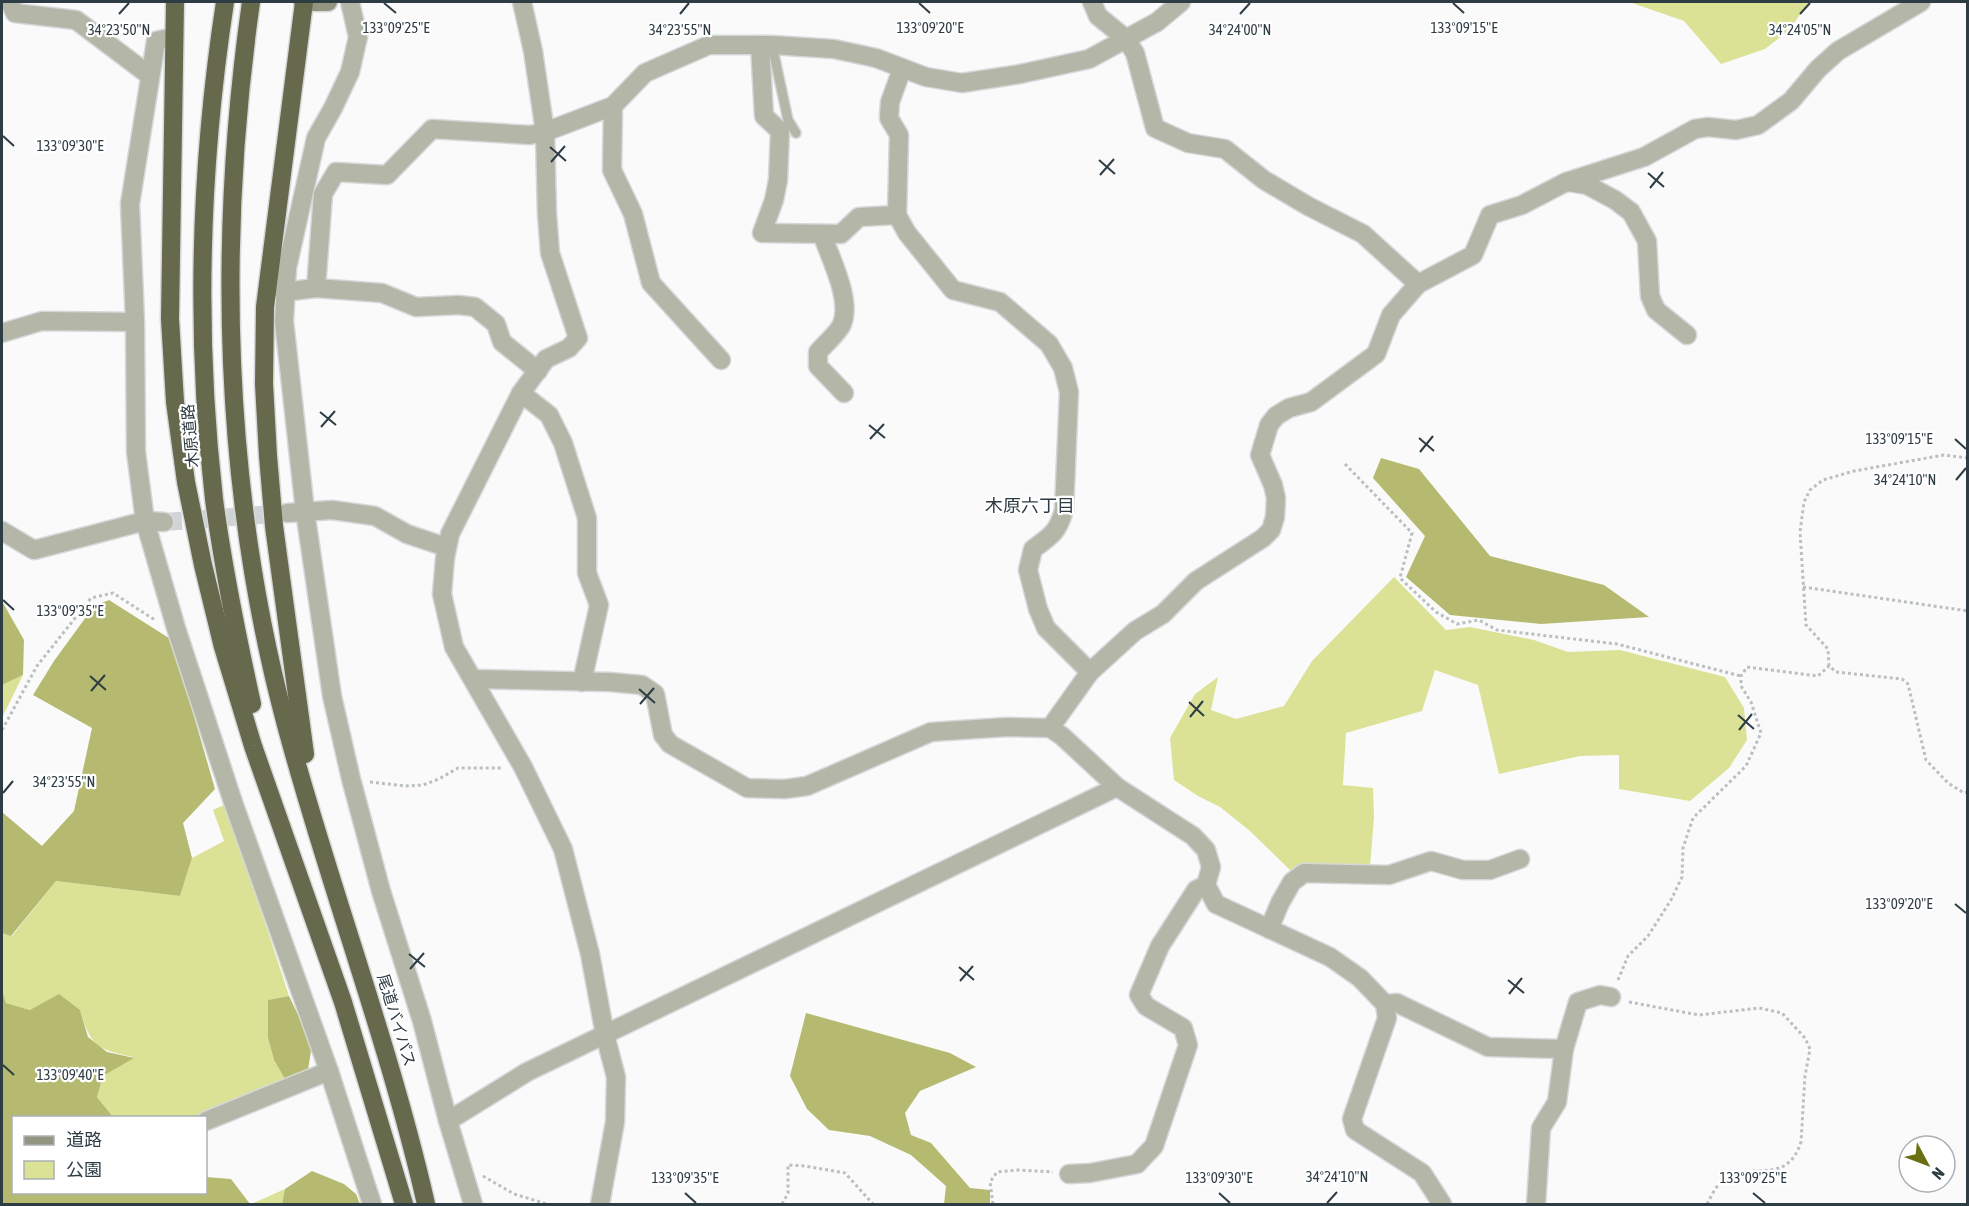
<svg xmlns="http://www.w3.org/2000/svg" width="1969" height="1206" viewBox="0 0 1969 1206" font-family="'Asap Condensed','Noto Sans JP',sans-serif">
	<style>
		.green { fill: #dbe296 }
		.forest { fill: #b5ba70 }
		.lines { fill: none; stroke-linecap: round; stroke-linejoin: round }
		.street-tunnel { stroke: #d1d4d6; stroke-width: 18; stroke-dasharray: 18 9; stroke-linecap: butt }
		.lane-casing { stroke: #d5d8d9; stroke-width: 12 }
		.street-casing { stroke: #d5d8d9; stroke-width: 21 }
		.secondary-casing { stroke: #d5d8d9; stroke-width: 21 }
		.highway-casing { stroke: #d5d8d9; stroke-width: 21 }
		.path { stroke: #babfc1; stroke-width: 3; stroke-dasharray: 3 3; stroke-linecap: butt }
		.lane { stroke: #b4b6a8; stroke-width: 9 }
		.street { stroke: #b4b6a8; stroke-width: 18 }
		.secondary { stroke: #939580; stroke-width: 18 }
		.highway { stroke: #66694b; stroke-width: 18 }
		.ticks { fill: none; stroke: #2e3c44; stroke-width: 2 }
		.labels { text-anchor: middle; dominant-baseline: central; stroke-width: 4.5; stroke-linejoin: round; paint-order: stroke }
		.street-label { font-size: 16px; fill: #2e3c44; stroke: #fff }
		.neighbourhood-label { font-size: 18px; fill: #2e3c44; stroke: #fff }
		.ticks-label { font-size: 15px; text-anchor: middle; fill: #2e3c44; stroke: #fff; stroke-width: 4.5; stroke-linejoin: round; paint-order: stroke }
	</style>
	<rect width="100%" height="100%" fill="#fafafa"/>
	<g class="green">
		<path d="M1629,2H1809L1789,30L1765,49L1721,64L1684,21Z"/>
		<path d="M1394,577L1446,630L1470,627L1534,640L1568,652L1620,650L1725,677L1744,708L1747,740L1729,768L1690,801L1619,789V755L1580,756L1499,774L1478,685L1435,670L1422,711L1346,733L1343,785L1373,788L1374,817L1370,867L1290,870L1250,831L1220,807L1198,796L1174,780L1170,738L1195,694L1218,677L1211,710L1236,719L1284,706L1312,661Z"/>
		<path d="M23,675L2,718V685Z"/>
		<path d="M226,804L289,996L268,1000V1038L274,1060L289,1086L206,1118L113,1117L97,1097L103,1076L133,1057C96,1049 91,1046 80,1010H30L6,1003L2,990V933L12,936L56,881L180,896L192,858L224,841L213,810Z"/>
		<path d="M285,1189L282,1204H250H251Z"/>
	</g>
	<g class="forest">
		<path d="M1381,458L1419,469L1490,556L1604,585L1649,617L1541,624L1450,615L1406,577L1425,536L1373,478Z"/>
		<path d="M109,600L172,640L215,789L183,823L192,858L180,896L56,881L11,936L2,933V812L42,846L74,811L92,728L33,695L54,661L94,606Z"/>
		<path d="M2,601L24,640L23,675L2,685Z"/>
		<path d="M2,990L6,1003L30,1010L59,994L80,1010L88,1037L107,1052L134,1058L103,1076L97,1097L113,1117L14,1118V1192H206V1177L231,1179L250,1204H2Z"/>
		<path d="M289,996L312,1044L308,1070L289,1086L274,1060L268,1038V1000Z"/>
		<path d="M806,1013L950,1053L976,1067L920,1091L905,1113L911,1135L931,1143L970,1188L990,1190V1204H944L946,1186L911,1155L870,1136L829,1130L807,1109L790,1076Z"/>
		<path d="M312,1171L344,1184L356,1194L360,1204H282L285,1189Z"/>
	</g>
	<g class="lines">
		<path class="street-tunnel" d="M164,522L287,513"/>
		<g class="lane-casing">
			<path id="lane" d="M772,45L788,120L796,133"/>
		</g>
		<g class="street-casing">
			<g id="street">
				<path d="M10,2L15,13L76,20L149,75"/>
				<path d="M350,2L358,37L350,72L333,108L316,138L287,268L284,321L305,511L332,696L351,779L381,891L422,1021L448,1121L473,1204"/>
				<path d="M522,2L533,51L545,132L547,214L550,253L578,338L569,348L546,359L521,393L450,534L445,558L442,594L454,647L523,767L563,849L590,954L605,1035L616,1077L615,1122L600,1204"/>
				<path d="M1092,2L1098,16L1125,38L1135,53L1155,128L1188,143L1225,149L1264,180L1308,206L1363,234L1418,284"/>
				<path d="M173,37L156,41L130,204L135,322L136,452L145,521L176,628L233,802L329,1071L372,1204"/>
				<path d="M760,45L764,116L780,131L778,180L774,200L762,233L841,234L859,217L897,215"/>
				<path d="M902,69L890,102L889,118L899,135L897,215L907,233L953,290L1000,302L1049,344L1063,368L1069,392L1064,510C1058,532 1051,536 1033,549L1028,570L1038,609L1046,628L1090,672"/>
				<path d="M613,106L612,170L633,214L651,283L721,360"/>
				<path d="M1568,182L1587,185L1615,200L1631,212L1647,241L1650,296L1656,310L1687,335"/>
				<path d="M822,234C830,258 852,299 842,324C839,332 824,345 818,352V366L844,393"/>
				<path d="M316,288L382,293L416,307L459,305L475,307L496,324L502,342L538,371"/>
				<path d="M284,292L316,288L323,194L336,172L387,175L432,129L530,135L545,132L613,106L645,73L709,45H772L834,49L876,58L926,77L962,83L1020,74L1089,59L1157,22L1181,2"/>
				<path d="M2,333L42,321L135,322"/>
				<path d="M521,393L549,415L563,443L587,518V573L599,605L582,682"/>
				<path d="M287,513L332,510L375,516L407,534L446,547"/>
				<path d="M2,531L34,550L145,521L164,522"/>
				<path d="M473,679L610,682L642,685L655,694L663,735L670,744L747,788L785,789L807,786L931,732L1007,727L1050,728L1062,736L1117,787L1193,836L1206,850L1211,867L1206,885L1216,904L1330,957L1360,978L1385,1004L1387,1018L1352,1119L1355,1130L1422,1173L1442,1204"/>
				<path d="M1050,728L1090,672L1135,631L1163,614L1196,581L1263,538L1271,530L1275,517L1276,498L1273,485L1260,455L1269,425L1276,416L1289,408L1311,402L1376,354L1391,315L1418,284L1473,255L1490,215L1522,205L1566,182L1644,157L1695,129L1708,127L1736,130L1758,125L1791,101L1818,69L1838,51L1921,2"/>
				<path d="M1269,929L1280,903L1292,882L1304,873L1389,875L1431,861L1463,870H1490L1520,859"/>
				<path d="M1385,1004L1397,1003L1488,1047L1564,1049"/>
				<path d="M206,1121L329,1071"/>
				<path d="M448,1121L527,1072L1117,787"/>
				<path d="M1069,1174L1090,1173L1137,1164L1154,1146L1188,1045L1183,1028L1146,1006L1139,995L1160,946L1196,890L1206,885"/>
				<path d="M1536,1204L1541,1128L1557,1102L1564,1049L1578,1002L1600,995L1611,997"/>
			</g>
		</g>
		<g class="secondary-casing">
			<path id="secondary" d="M303,2H328"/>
		</g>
		<g class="highway-casing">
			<g id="highway">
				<path d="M175,2L170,319L175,402L186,482L203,565L223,647L253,746L343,1002L404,1204"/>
				<path d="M225,2C200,165 195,334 214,499C223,568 237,636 252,704"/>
				<path d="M251,2C217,241 223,490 286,725C329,886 389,1042 426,1204"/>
				<path d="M304,2L265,307L264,384L268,456L274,526L305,754"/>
			</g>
		</g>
		<g class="path">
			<path d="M1968,458L1944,455L1854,471L1823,480L1810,490L1804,502L1800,532L1806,625L1828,649L1829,666L1836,672L1902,679L1908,684L1926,760L1948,783L1964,793L1968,792"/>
			<path d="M1345,464L1412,533L1400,578L1436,612L1457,624L1479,620L1497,630L1617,644L1741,676"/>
			<path d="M1803,587L1968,611"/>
			<path d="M2,730L37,666L91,598L113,593L155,620"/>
			<path d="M370,782L406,786L423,785L439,779L458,768H503"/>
			<path d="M1618,980L1628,956L1648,936L1671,900L1682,877L1683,848L1693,818L1746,766L1761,733L1751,702L1741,686V676L1747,667L1818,676L1829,666"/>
			<path d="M1629,1002L1699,1015L1759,1008L1782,1013L1805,1038L1810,1049L1805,1076L1801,1142C1787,1185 1755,1162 1726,1178C1717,1183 1712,1195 1707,1204"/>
			<path d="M483,1176L514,1194L547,1204"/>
			<path d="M782,1204L788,1193V1165L805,1166L845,1173L873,1204"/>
			<path d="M993,1204L990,1182L997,1172L1019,1170L1053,1172"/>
		</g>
		<use href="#lane" class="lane"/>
		<use href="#street" class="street"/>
		<use href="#secondary" class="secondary"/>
		<use href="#highway" class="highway"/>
	</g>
	<path class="ticks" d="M384,3L396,13M919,3L930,13M1453,3L1464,13M119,14L129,3M680,14L689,3M1240,14L1250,3M1800,14L1810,3M3,136L14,146M550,147L566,161M1099,160L1115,174M551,162L565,146M1648,173L1664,187M1100,175L1114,159M1650,188L1663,172M320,412L336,425M869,425L885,438M321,427L335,411M1419,438L1434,451M870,439L884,424M1955,439L1966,449M1420,452L1433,436M1956,480L1966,468M3,600L14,610M90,676L106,690M639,689L655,703M91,691L105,675M1189,702L1204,716M640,704L654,688M1738,715L1754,729M1190,717L1203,701M1739,730L1752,714M3,793L13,781M1955,904L1966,913M409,954L425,967M959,967L974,980M410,969L424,953M1508,980L1524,993M960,981L973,966M1509,994L1522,978M3,1065L14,1075M685,1193L696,1203M1219,1193L1230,1203M1753,1193L1765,1203M1327,1203L1337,1192"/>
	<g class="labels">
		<g class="street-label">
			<text transform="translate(190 436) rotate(-95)">木原道路</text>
			<text transform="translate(397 1020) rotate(73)">尾道バイパス</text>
		</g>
		<g class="neighbourhood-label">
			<text x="1030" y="505">木原六丁目</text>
		</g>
	</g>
	<g class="ticks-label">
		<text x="396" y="33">133°09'25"E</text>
		<text x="930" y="33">133°09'20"E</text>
		<text x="1464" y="33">133°09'15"E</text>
		<text x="119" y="35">34°23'50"N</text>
		<text x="680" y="35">34°23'55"N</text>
		<text x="1240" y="35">34°24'00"N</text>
		<text x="1800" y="35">34°24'05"N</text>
		<text x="70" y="151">133°09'30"E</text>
		<text x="1899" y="444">133°09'15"E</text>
		<text x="1905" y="485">34°24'10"N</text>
		<text x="70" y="616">133°09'35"E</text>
		<text x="64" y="787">34°23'55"N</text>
		<text x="1899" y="909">133°09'20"E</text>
		<text x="70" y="1080">133°09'40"E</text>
		<text x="1337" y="1182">34°24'10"N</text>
		<text x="685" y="1183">133°09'35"E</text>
		<text x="1219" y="1183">133°09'30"E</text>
		<text x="1753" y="1183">133°09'25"E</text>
	</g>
	<rect width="1969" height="1206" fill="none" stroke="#2e3c44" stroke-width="6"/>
	<rect x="12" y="1116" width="195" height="78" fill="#ffffff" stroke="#abb1b4" stroke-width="1.5"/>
	<rect x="24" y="1136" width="30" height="9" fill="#939580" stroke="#abb1b4" stroke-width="1.5"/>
	<text x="66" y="1146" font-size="18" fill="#2e3c44">道路</text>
	<rect x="24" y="1161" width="30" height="18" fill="#dbe296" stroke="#abb1b4" stroke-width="1.5"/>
	<text x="66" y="1176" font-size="18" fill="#2e3c44">公園</text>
	<g transform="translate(1927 1164) rotate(131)"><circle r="28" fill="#ffffff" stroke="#abb1b4" stroke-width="1.5"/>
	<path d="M0-4.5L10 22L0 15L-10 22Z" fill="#6a6f13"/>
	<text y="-9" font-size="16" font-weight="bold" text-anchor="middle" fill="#2e3c44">N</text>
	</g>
</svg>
